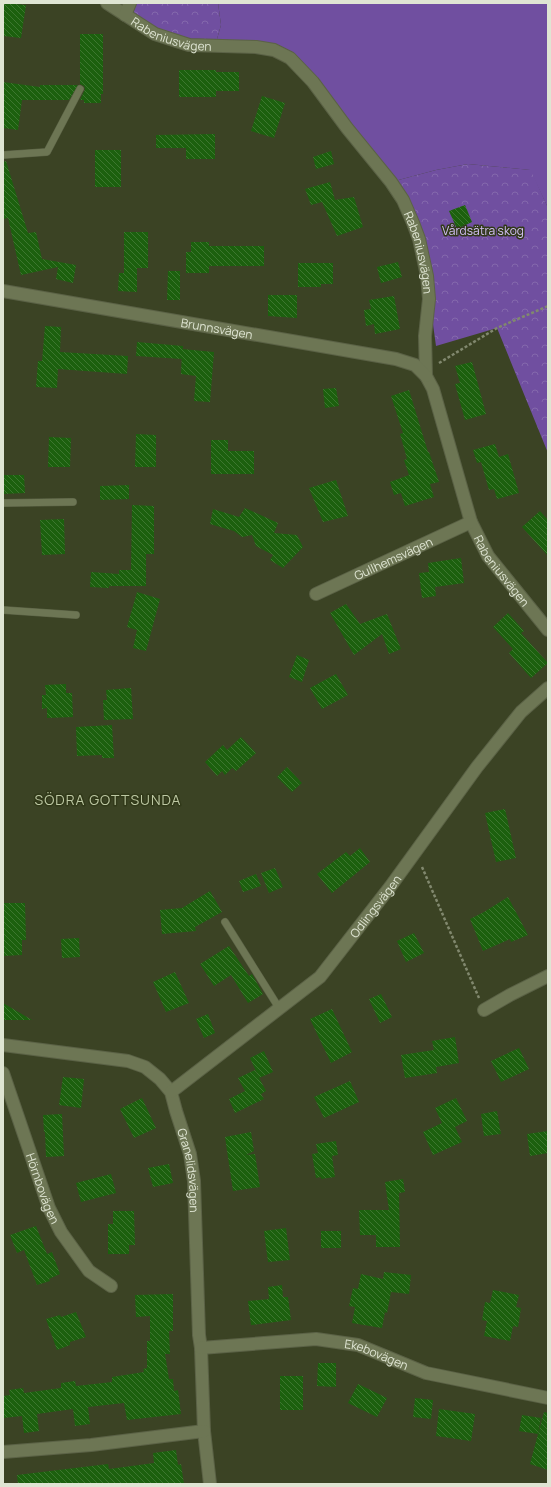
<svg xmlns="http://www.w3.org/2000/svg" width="551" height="1487" viewBox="0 0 551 1487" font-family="Manrope,sans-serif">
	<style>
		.grass { fill: #704fa0 }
		.forest { fill: url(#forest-crowns) }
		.building { fill: url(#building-back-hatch) }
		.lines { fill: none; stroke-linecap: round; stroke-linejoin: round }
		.service-casing { stroke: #5b6246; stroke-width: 8 }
		.minor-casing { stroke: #5b6246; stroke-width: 14 }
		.path { stroke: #81886e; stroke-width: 2.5; stroke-dasharray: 3 2; stroke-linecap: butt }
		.service { stroke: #6d7654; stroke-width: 7 }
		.minor { stroke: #6d7654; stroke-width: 12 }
		.labels { text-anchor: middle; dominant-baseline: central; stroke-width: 3; stroke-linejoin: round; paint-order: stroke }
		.street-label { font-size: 12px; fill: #dfe5d3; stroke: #313919 }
		.park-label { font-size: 12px; fill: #d3c0f6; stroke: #313919 }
		.quarter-label { font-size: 14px; letter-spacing: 1px; fill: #bdc8a3; stroke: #313919 }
	</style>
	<defs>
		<pattern id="forest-crowns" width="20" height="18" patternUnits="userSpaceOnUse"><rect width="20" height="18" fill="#704fa0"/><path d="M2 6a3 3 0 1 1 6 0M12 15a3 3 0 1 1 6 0" fill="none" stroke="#8468ac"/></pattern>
		<pattern id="building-back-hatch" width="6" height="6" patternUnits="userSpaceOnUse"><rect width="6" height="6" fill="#1c600e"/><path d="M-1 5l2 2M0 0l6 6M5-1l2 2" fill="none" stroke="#3d7730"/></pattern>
	</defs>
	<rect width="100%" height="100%" fill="#3b4324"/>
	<path class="grass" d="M218,3H548V208L530,170L468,164L436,170L391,182L290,58L215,46L221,25Z"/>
	<g class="forest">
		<path d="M130,3H218L221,25L215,46L189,45L125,15Z"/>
		<path d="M468,164L531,170L548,208V453L497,328L436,346L424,259L391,182L436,170Z"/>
	</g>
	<g class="building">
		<path d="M3,3L26,5L21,38L3,36Z"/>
		<path d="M80,34H103V94H101V103H84V100H80L85,89L84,86L80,84Z"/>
		<path d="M179,70H216V72H239V91H216V97H179Z"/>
		<path d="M3,82L40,87V85H78L69,100H22L18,130L3,128Z"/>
		<path d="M262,96L285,103L274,138L251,131Z"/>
		<path d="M215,134V159H186V148H156V135Z"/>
		<rect x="95" y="150" width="26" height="37"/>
		<path d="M331,151L334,164L316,169L313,157Z"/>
		<path d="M6,161L28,233L36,232L42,259L76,265L73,283L56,279L58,267L21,275L8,218L3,219V162Z"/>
		<path d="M330,182L335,200L354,197L363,227L337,236L322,202L311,205L305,189Z"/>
		<path d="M465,205L472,222L457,229L449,211Z"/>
		<path d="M124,232H148V268H137V292L118,291L119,273H124Z"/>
		<path d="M191,242H209V246H264V266H209V273H186V252H191Z"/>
		<path d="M398,262L402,277L381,283L377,267Z"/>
		<path d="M298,263H333V284H321V287H298Z"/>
		<path d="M168,271H180V300H167Z"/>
		<path d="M268,295H297V318L268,316Z"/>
		<path d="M394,296L400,329L375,334L374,324L366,326L364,310L371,309L369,300Z"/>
		<path d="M45,326L61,327L60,352L128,356L127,374L58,369L57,388L36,387L38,361H42Z"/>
		<path d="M137,342L183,346L182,359L136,356Z"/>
		<path d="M182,349L214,352L210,402L194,401L196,376L181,374Z"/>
		<path d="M472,362L486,414L465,420L455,384L460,383L455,366Z"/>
		<path d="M336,388L339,406L325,408L323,389Z"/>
		<path d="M409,390L428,452H429L439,482L430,484L434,497L405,506L401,493L394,495L390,482L409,475L404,460L407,459L400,434L403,433L391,396Z"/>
		<path d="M136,434L156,435V467H135Z"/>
		<path d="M49,437L71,438L70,467H48Z"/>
		<path d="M211,440H228V451H254V474H211Z"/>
		<path d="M495,444L499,457L508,454L519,493L497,499L494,489L489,490L481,462L477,463L473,450Z"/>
		<path d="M3,475H24L25,493L3,494Z"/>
		<path d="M336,480L348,516L323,522L309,488Z"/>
		<path d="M129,485V499L100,500V486Z"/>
		<path d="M132,505L154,506V554H146V586H109V588L90,587L91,572L119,574V570H131Z"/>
		<path d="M245,508L278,523L274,533L297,535L303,547L283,568L270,560L273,555L256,546L252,535L242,537L234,531L210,524L213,509L239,517Z"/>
		<path d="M540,511L548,520V556L522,527Z"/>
		<path d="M64,519L65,554L42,555L40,520Z"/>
		<path d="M461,558L464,583L435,587L436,596L422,598L419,573L429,572L428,563Z"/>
		<path d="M137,592L160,599L146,651L133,648L137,630L127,627Z"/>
		<path d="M346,604L360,624L387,614L401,649L389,654L382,634L354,655L330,613Z"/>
		<path d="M508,613L524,631L521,633L548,663L531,678L509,653L513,649L493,627Z"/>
		<path d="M297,655L309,660L302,682L289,677Z"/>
		<path d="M336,674L348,695L322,709L310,688Z"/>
		<path d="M66,684V693H72L73,717L47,718V708L42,709V695H46L45,685Z"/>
		<path d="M131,688L133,719L104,720L103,700H107L106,690Z"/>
		<path d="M112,725L114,758H102V755L77,756L76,727Z"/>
		<path d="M241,737L256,753L236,771L232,768L225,775L222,771L217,776L205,762L223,745L227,750Z"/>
		<path d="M287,767L302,783L292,792L277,777Z"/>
		<path d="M505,809L516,858L496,862L485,813Z"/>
		<path d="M360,848L370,862L332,893L317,874L346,852L350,856Z"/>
		<path d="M275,868L283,887L269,893L261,873Z"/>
		<path d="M256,874L261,886L243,892L239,881Z"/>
		<path d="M210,891L222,912L195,927L196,931L162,934L160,910L182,908Z"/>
		<path d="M508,897L528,935L511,942L510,939L483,951L470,919L484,912Z"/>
		<path d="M4,903H25L26,940H22V955L3,956Z"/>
		<path d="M414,933L424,953L406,962L397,941Z"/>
		<path d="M79,938L80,957L62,958L61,939Z"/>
		<path d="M229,946L249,976L252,974L263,994L248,1003L231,975L214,986L200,964Z"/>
		<path d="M175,972L189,1003L166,1012L153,982Z"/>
		<path d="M381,994L392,1017L380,1023L369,999Z"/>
		<path d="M3,1003L32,1020H3Z"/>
		<path d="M332,1009L352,1052L331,1063L310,1019Z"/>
		<path d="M208,1014L215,1033L204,1038L196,1019Z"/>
		<path d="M455,1037L459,1063L436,1067L437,1073L405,1078L401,1055L434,1050L432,1041Z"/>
		<path d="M519,1048L529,1069L501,1082L491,1061Z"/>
		<path d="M264,1051L273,1072L259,1078L250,1058Z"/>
		<path d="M255,1070L266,1091L261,1094L264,1099L235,1113L229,1099L245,1091L238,1078Z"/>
		<path d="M63,1077L84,1079L81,1108L59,1105Z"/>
		<path d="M350,1081L359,1102L324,1118L314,1097Z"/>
		<path d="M142,1098L156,1128L134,1138L120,1109Z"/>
		<path d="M456,1098L467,1121L455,1127L462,1142L433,1155L423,1132L442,1123L435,1108Z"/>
		<path d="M497,1111L501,1134L484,1136L481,1114Z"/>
		<path d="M62,1114L64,1156L46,1157L45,1132H44L43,1115Z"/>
		<path d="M548,1131V1153L530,1156L527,1134Z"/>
		<path d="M251,1132L254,1151L246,1155L255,1154L260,1187L233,1191L225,1137Z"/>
		<path d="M336,1141L338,1155L332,1156L335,1177L321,1179V1177L316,1178L312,1154L318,1153L316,1144Z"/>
		<path d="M169,1164L173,1183L153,1187L148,1168Z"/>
		<path d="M111,1174L116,1193L81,1202L76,1183Z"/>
		<path d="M403,1179L405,1192L399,1193L400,1247H376V1235H360L359,1210H389L385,1182Z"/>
		<path d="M113,1211H134L135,1245H129V1254H108V1224H113Z"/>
		<path d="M36,1226L47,1254L52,1252L60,1274L49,1279L50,1281L37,1285L24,1250L17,1253L10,1235Z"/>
		<path d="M286,1228L290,1260L268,1262L264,1231Z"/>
		<rect x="321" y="1231" width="20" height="17"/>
		<path d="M384,1272L411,1275L409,1294L391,1292L387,1313L385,1312L382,1328L352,1323L355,1307L349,1306L353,1288L358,1289L361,1274L383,1279Z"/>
		<path d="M282,1285L283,1297H288L291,1320L251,1325L248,1301L269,1299L268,1287Z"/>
		<path d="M493,1290L519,1295L516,1307L521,1308L518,1327L513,1326L510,1341L484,1336L487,1321L482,1320L485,1302L490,1303Z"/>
		<path d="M173,1294V1331H169L170,1354H165L169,1379H173L174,1391L178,1390L181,1414L127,1420L124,1403L88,1407L90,1424L75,1426L73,1409L37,1414L39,1431L24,1433L22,1416L3,1418V1396L10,1395L9,1390L23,1388L24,1393L61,1388V1383L75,1381L76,1386L112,1382V1377L144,1372L143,1369L147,1368V1341H150V1316L136,1317L135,1295Z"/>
		<path d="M76,1312L86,1337L70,1342V1345L57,1350L46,1319L60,1315L61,1317Z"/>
		<path d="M318,1363H336V1387L317,1386Z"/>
		<rect x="280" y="1376" width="23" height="34"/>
		<path d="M358,1384L387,1398L377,1417L348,1403Z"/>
		<path d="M415,1398L433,1400L431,1419L413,1417Z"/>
		<path d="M439,1409L475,1414L471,1441L436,1436Z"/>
		<path d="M544,1412L548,1413V1470L530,1464Z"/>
		<path d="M522,1415L541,1418L538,1434L519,1431Z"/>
		<path d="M176,1450L178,1465L181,1464L184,1484H18L17,1475L108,1464L109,1469L154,1463L153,1453Z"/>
	</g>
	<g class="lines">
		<g class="service-casing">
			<g id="service">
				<path d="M3,155L47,152L80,89"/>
				<path d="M3,503L73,502"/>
				<path d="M3,610L76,615"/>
				<path d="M225,922L279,1008"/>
			</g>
		</g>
		<g class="minor-casing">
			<g id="minor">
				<path id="s1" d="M107,3L155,34L189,45L256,47L274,50L290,58L313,82L347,128L391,182L403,200L413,223L419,239L427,276L429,299L425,336L426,376L433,389L471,522L488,556L548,630"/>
				<path d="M125,15L130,3"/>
				<path id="s2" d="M3,291L396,359L415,365L426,376"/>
				<path id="s3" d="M316,594L471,522"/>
				<path d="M484,1010L510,995L548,976"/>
				<path id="s4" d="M3,1045L128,1061L145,1067L160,1079L171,1092L176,1111L190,1154L194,1181L199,1335L201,1348L204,1431L210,1484"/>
				<path id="s5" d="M3,1073L49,1208L61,1232L89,1271L111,1286"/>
				<path id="s6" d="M171,1092L320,977L390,887L477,767L521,712L548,688"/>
				<path id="s7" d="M201,1348L316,1339L358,1345L426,1373L548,1398"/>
				<path d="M3,1452L91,1445L204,1431"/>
			</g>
		</g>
		<g class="path">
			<path d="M439,363L497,328L548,306"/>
			<path d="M422,867L479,998"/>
		</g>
		<use href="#service" class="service"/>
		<use href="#minor" class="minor"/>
	</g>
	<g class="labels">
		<g class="street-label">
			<text stroke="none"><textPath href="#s1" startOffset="73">Rabeniusvägen</textPath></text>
			<text stroke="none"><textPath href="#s1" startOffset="433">Rabeniusvägen</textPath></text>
			<text stroke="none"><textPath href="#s2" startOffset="217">Brunnsvägen</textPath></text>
			<text stroke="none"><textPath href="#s3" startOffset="85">Gullhemsvägen</textPath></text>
			<text stroke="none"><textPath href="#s1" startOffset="769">Rabeniusvägen</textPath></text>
			<text stroke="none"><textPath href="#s6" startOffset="278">Odlingsvägen</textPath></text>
			<text stroke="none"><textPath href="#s4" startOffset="261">Granelidsvägen</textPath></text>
			<text stroke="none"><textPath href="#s5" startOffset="122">Hörnbovägen</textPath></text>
			<text stroke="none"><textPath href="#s7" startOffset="178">Ekebovägen</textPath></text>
		</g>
		<g class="park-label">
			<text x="483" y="230">Vårdsätra skog</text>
		</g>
		<g class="quarter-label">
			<text x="108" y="799">SÖDRA GOTTSUNDA</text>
		</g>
	</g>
	<rect width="551" height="1487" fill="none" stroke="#dfe5d3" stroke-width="8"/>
</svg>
